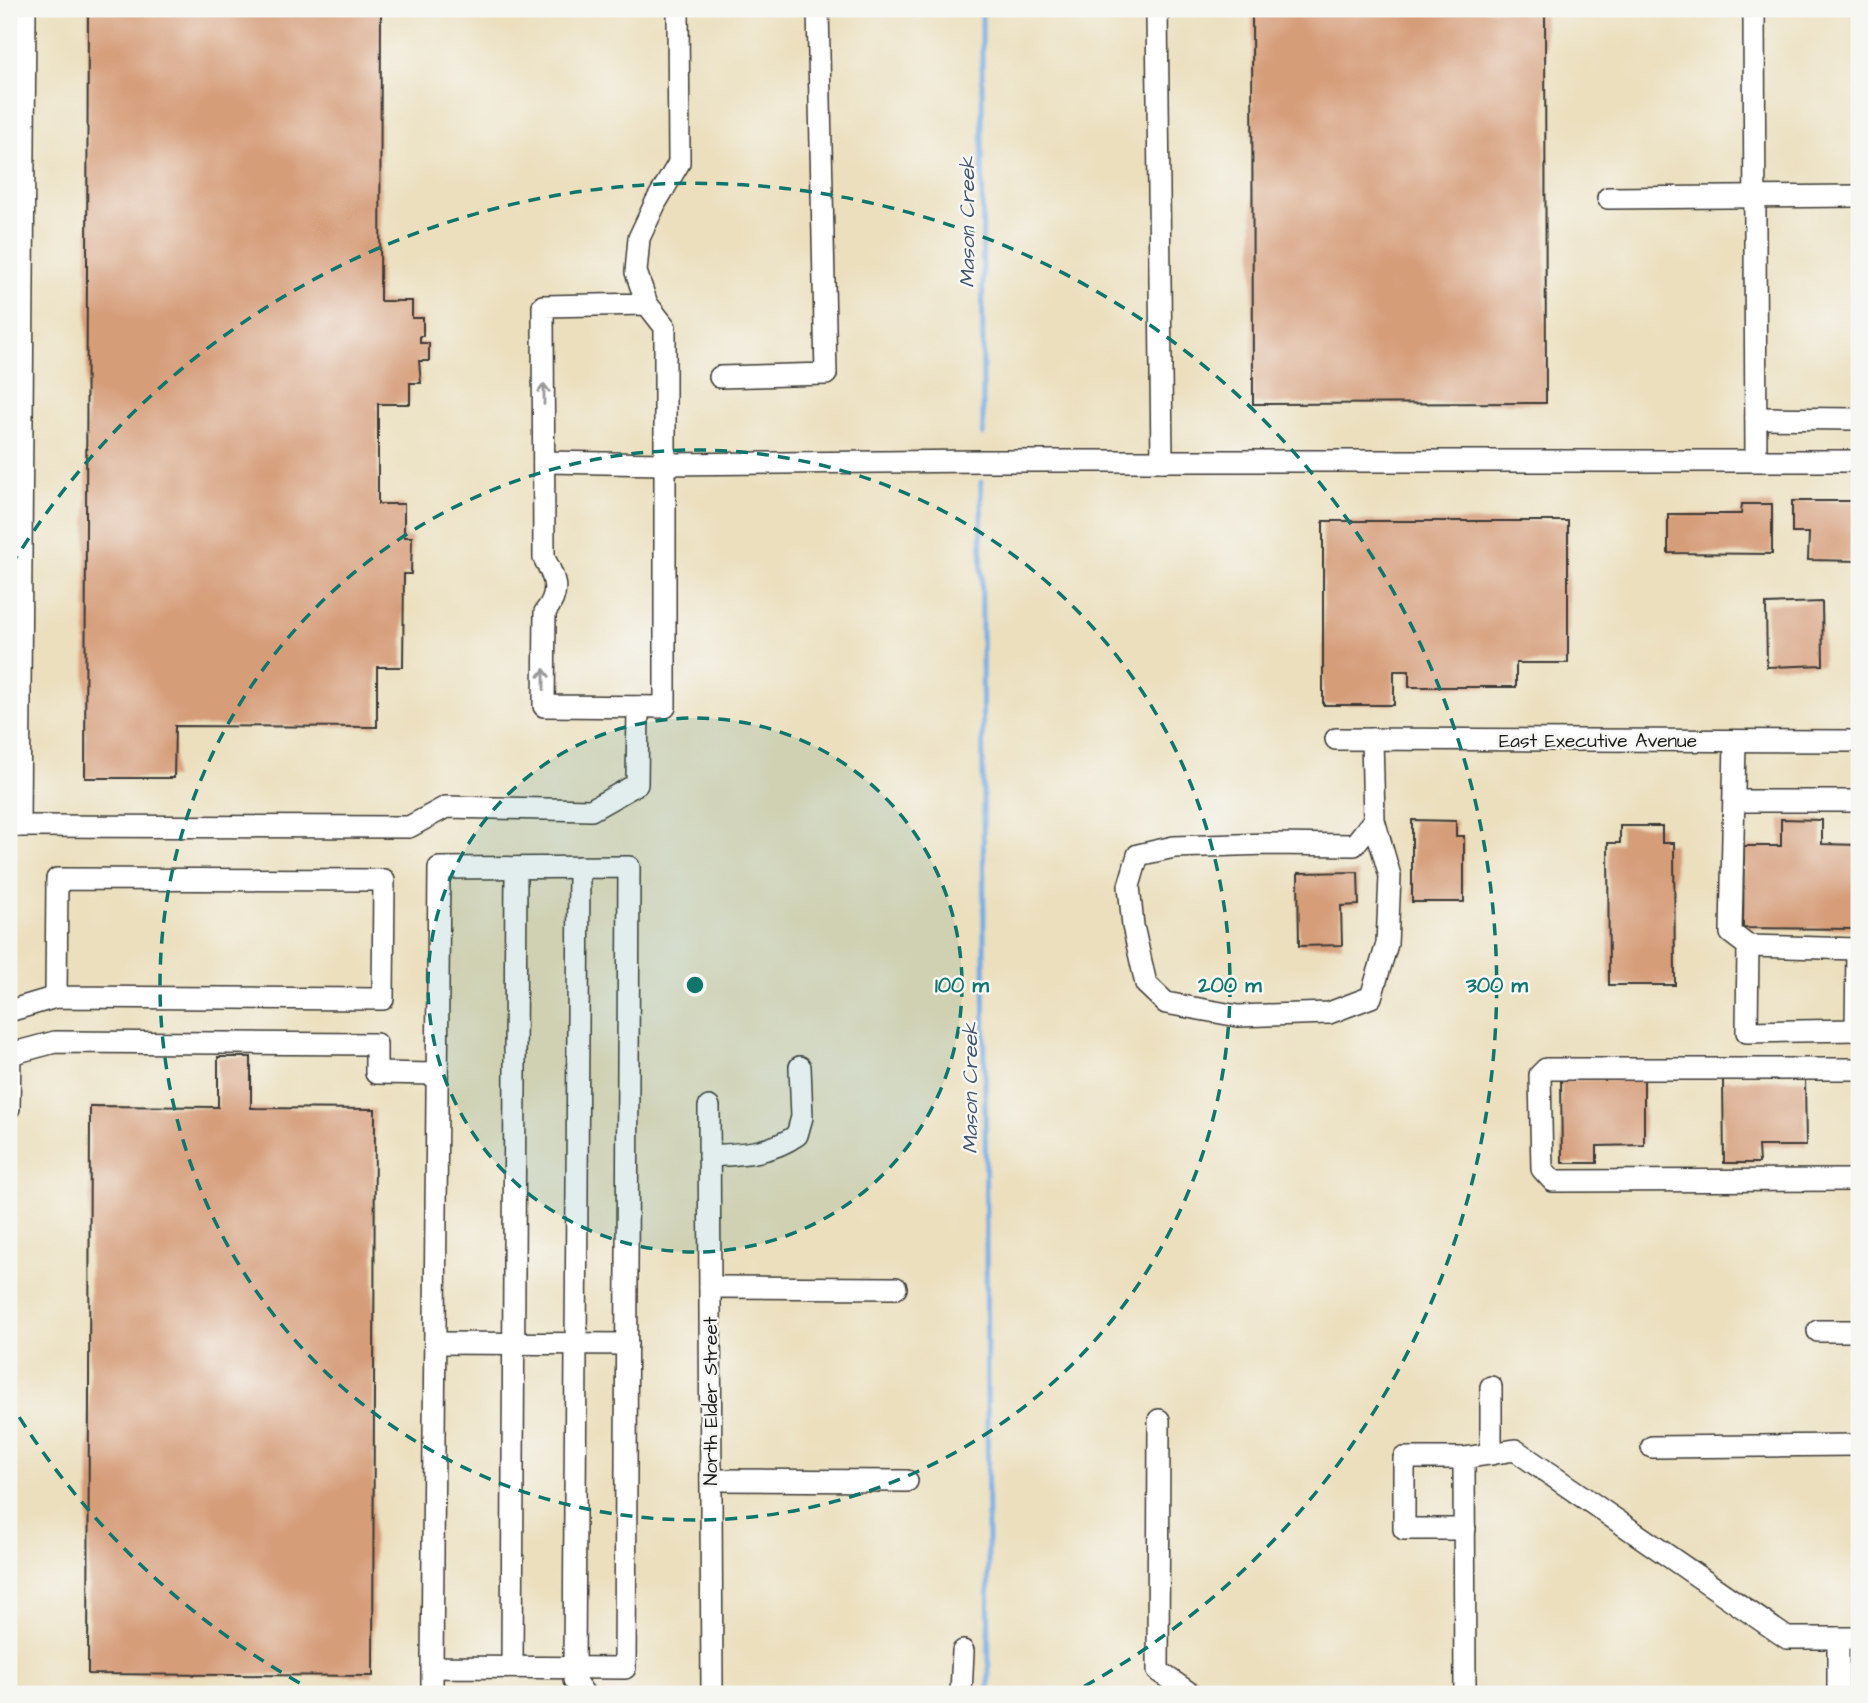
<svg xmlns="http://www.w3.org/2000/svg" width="1868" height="1703" viewBox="0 0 1868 1703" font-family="'Architects Daughter',sans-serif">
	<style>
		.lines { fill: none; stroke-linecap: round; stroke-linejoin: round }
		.stream { stroke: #75aae2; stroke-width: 5 }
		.building { fill: #d69d79 }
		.minor-casing { stroke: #3b3934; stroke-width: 24 }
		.minor { stroke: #fff; stroke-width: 21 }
		.oneway { stroke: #999 }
		.ring { fill: none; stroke: #0f766e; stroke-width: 3.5; stroke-dasharray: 12 9 }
		.labels { text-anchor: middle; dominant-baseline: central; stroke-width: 5; stroke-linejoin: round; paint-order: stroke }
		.street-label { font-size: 19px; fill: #1c1c1c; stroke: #f6f6f2 }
		.water-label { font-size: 21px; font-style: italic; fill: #40556b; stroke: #f6f6f2 }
		.centre { fill: #0f766e; stroke: #f6f6f2; stroke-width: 3.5 }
		.ring-label { font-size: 21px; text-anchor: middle; font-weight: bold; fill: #0f766e; stroke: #f6f6f2; stroke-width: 5; stroke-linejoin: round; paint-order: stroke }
	</style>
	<rect width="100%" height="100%" fill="#f6f6f2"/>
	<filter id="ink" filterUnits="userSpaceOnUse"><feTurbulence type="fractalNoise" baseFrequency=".0143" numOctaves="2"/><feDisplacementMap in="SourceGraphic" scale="14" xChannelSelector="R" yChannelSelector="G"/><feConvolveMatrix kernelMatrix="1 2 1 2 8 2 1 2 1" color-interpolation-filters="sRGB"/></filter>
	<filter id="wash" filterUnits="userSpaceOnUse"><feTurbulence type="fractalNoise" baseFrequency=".00686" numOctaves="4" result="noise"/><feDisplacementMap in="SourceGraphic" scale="28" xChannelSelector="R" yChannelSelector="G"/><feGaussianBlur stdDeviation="1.57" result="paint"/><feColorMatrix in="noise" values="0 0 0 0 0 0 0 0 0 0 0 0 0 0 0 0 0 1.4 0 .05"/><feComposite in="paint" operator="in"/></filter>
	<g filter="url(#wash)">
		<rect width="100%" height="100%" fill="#ebdfbd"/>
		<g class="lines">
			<g class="stream">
				<path d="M982,9L983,435"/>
				<path d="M981,482L989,1694"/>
			</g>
		</g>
		<g id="blocks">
			<g class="building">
				<path d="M88,9H381L380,301H412V318H423V336H420V343H429V361H419L421,383H410V404H378V504H404V537H412L411,574H404L403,667H377V727L175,726L174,778H85Z"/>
				<path d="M1252,9H1545L1546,403L1253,404Z"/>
				<path d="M1792,501H1859V561L1808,560L1809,533H1792Z"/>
				<path d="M1742,504H1772V554L1668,553V514H1741Z"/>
				<path d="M1323,521H1568V663H1516V687H1409V671H1394V705H1323Z"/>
				<path d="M1822,602L1823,665L1767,667L1766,604Z"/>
				<path d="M1781,819L1822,820V844L1859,845V929L1743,928L1744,846H1781Z"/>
				<path d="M1412,820L1456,821V836H1464V902H1412Z"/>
				<path d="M1620,826H1662V843H1674L1675,985H1609L1608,843H1620Z"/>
				<path d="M1358,872L1359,905L1341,906L1342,945L1299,946L1298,873Z"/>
				<path d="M218,1057H251V1108L375,1109L373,1676L88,1674L90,1106L218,1107Z"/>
				<path d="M1644,1079V1145L1597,1146V1163H1562L1561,1080Z"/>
				<path d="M1805,1079L1806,1146H1758L1759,1163H1724L1723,1080Z"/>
			</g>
		</g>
	</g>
	<g filter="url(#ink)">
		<use href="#blocks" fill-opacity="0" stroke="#3b3934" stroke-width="2"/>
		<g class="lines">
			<g class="minor-casing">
				<g id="minor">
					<path d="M1157,9L1162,461"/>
					<path d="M1754,9L1756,460"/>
					<path d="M9,10H25L19,826H9"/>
					<path d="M1608,198L1859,196"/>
					<path d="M647,304L543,306L544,558C555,578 561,592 545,612L544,706L665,707V327L647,304L636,272L639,238L656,202L679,163L678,9"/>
					<path d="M720,377L826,374L818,9"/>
					<path d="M1756,418L1859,419"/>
					<path d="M544,462L664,464L982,461H1859"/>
					<path d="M1336,739L1859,741"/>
					<path d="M1372,739L1374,820L1354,845L1268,844L1174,847L1138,855L1129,886L1133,926L1146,984L1166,1003L1238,1016L1329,1013L1371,997L1387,944L1390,876L1374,820"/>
					<path d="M1735,741L1731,933L1748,946L1747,1032L1856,1030L1857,949L1859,947"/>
					<path d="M1735,801H1859"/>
					<path d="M19,826L409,827L446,807L591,810L637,784L638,707"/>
					<path d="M579,867L574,1668V1680L584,1694"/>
					<path d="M1748,946L1857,949"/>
					<path d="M9,1011L56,997L383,999L384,880L57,879L56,997"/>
					<path d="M1859,1069H1546L1540,1075L1542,1169L1553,1181L1859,1180"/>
					<path d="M709,1107L712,1694"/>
					<path d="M9,1108L10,1054L55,1042L376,1044V1073L437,1074"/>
					<path d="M709,1156C741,1154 770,1154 797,1135L802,1117L800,1067"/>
					<path d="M710,1287L896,1288"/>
					<path d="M1818,1331H1859"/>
					<path d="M435,1343L627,1344"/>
					<path d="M1491,1387V1454"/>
					<path d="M1159,1420L1158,1671L1191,1694"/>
					<path d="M1652,1447L1859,1445"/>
					<path d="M1464,1458L1465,1694"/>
					<path d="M711,1480L907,1481"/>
					<path d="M1465,1529H1404V1458H1464L1515,1450L1787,1638H1859"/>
					<path d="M1838,1638V1694"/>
					<path d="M512,1667L516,868"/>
					<path d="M432,1694V1667L439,868L629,867L625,1668L432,1667"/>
					<path d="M961,1694L963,1651"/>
				</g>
			</g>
			<use href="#minor" class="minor"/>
		</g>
		<defs><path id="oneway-shaft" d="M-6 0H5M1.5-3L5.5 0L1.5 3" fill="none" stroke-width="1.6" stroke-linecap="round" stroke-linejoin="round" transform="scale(1.75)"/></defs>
		<g class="oneway">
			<use href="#oneway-shaft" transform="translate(544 394) rotate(-90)"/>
			<use href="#oneway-shaft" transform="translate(544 679) rotate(-90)"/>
		</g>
	</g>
	<circle cx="695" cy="985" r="267" fill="#0f766e" fill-opacity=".12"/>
	<g class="ring">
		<circle cx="695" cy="985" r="267"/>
		<circle cx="695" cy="985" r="535"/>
		<path d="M318 1693A802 802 0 0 1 11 1404M11 566A802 802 0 1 1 1072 1693"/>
	</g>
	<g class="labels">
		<g class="street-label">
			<text x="1598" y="741">East Executive Avenue</text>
			<text transform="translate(711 1401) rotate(-90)">North Elder Street</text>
		</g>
		<g class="water-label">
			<text transform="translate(967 222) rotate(-90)">Mason Creek</text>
			<text transform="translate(970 1088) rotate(-90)">Mason Creek</text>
		</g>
	</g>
	<circle cx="695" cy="985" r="10" class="centre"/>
	<g class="ring-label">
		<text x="962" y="992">100 m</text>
		<text x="1230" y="992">200 m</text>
		<text x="1497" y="992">300 m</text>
	</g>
	<rect width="1868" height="1703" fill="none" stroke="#f6f6f2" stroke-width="35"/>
</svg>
